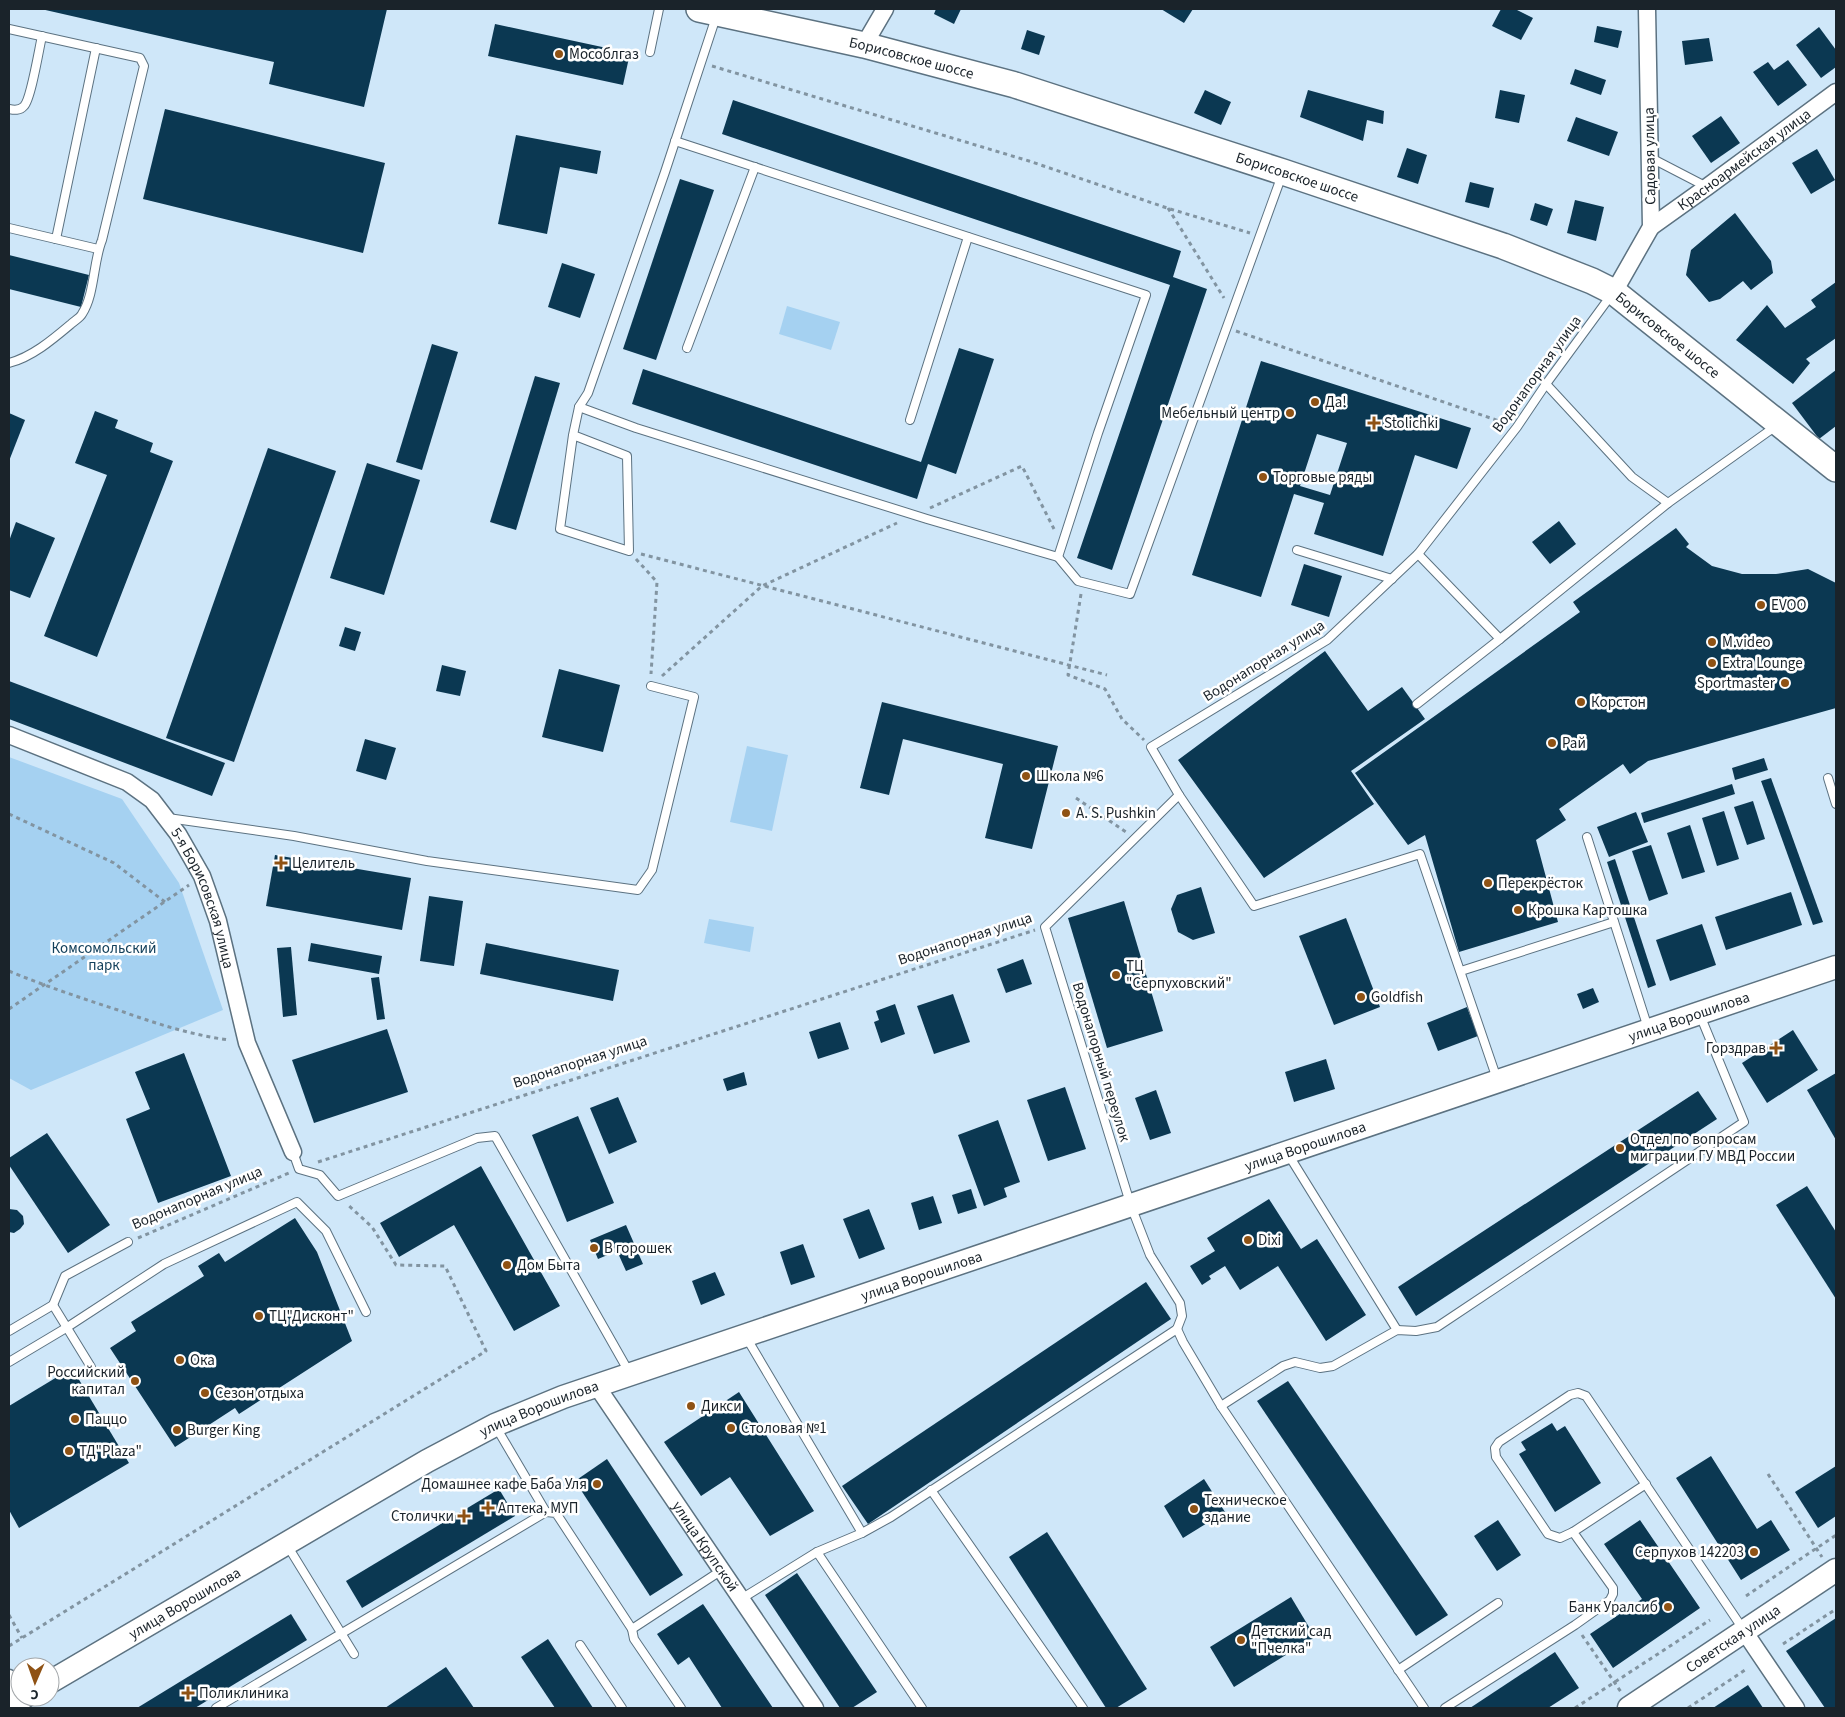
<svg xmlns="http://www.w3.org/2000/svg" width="1845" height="1717" viewBox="0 0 1845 1717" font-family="'Source Sans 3',sans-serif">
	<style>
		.green { fill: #a5d1f1 }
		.building { fill: #0b3852; fill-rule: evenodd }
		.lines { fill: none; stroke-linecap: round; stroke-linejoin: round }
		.lane-casing { stroke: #5c7281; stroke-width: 10 }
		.street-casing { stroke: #5c7281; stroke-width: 19 }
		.secondary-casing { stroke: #5c7281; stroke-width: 25 }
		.primary-casing { stroke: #5c7281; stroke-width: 28 }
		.path { stroke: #8294a1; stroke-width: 3; stroke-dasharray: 4 4; stroke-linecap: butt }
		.lane { stroke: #fff; stroke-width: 8 }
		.street { stroke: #fff; stroke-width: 16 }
		.secondary { stroke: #fff; stroke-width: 22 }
		.primary { stroke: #fff; stroke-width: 25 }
		.poi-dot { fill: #8f5214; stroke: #fff; stroke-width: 2 }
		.labels { text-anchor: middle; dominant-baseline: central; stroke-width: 5; stroke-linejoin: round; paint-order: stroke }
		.poi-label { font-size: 15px; fill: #1a232a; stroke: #fff; text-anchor: start }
		.street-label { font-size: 15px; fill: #1a232a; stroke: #fff }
		.park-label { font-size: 15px; fill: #13405b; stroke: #fff }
	</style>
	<rect width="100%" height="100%" fill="#cfe7f9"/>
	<g class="green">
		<path d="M787,306L840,322L831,350L779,334Z"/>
		<path d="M747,746L788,755L772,831L730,822Z"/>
		<path d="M9,757L122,799L179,883L223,1010L31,1090L9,1078Z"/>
		<path d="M709,919L754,927L750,952L704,943Z"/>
	</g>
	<g class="building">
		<path d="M41,9H387L364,107L269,84L274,62Z"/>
		<path d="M936,9H961L954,24L934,14Z"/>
		<path d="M1161,9H1193L1184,23Z"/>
		<path d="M1501,9H1515L1533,18L1521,40L1492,26Z"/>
		<path d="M495,24L630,53L623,85L488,56Z"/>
		<path d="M1597,26L1622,31L1618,48L1594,42Z"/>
		<path d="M1819,27L1836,50V67L1821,78L1796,45Z"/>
		<path d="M1027,30L1045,36L1039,55L1021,49Z"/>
		<path d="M1709,38L1713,61L1685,65L1682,41Z"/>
		<path d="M1788,60L1807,85L1778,106L1753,72L1768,62L1774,70Z"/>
		<path d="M1575,69L1606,80L1601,95L1570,84Z"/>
		<path d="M1205,90L1231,102L1221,125L1194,113Z"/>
		<path d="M1308,90L1384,111L1383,124L1367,120L1363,141L1300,117Z"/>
		<path d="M1500,90L1525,95L1519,123L1495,118Z"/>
		<path d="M733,100L1181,251L1173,277L1207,289L1112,570L1077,558L1170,285L722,134Z"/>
		<path d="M165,109L385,163L363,253L143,199Z"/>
		<path d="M1721,116L1740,143L1711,163L1692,136Z"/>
		<path d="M1576,117L1618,132L1609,156L1567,141Z"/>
		<path d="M516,135L601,151L597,174L560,167L547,234L498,224Z"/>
		<path d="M1407,148L1427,155L1418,184L1397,177Z"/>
		<path d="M1817,149L1835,180L1811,194L1792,163Z"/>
		<path d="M680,179L714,190L656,360L623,349Z"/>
		<path d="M1470,182L1494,188L1489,208L1465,202Z"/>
		<path d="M1575,200L1604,207L1596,241L1567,233Z"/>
		<path d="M1535,203L1553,209L1547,226L1530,220Z"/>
		<path d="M1735,213L1771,261L1773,273L1751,290L1743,281L1720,299L1709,302L1686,275L1691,250Z"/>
		<path d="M9,255L89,275L81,307L9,289Z"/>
		<path d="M562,263L595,274L580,318L548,307Z"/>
		<path d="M1836,282V338L1806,359L1810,363L1793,384L1736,340L1767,305L1785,328L1816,307L1811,300Z"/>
		<path d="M432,344L458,352L422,470L396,462Z"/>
		<path d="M959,348L994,359L956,474L928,464L917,499L632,404L643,369L921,462Z"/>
		<path d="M1261,361L1471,428L1457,469L1415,455L1383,556L1314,534L1324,503L1294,494L1261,597L1192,575ZM1317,434L1347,443L1330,495L1300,486Z"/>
		<path d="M1836,370V426L1819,439L1792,403Z"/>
		<path d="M535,376L560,383L516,530L490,522Z"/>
		<path d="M95,411L118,420L115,428L153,443L150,452L173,461L97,657L44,636L107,475L75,463Z"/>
		<path d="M9,413L25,420L9,461Z"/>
		<path d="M268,448L336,471L234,762L166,738Z"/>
		<path d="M367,463L420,480L384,595L330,578Z"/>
		<path d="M1559,521L1576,544L1550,564L1532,542Z"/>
		<path d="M16,522L55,538L30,598L9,590V541Z"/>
		<path d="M1676,528L1689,544L1686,547L1712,566L1742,574H1776L1808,569L1836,583V708L1648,761L1630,774L1623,764L1559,809L1566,820L1536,840L1558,922L1459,952L1425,835L1408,845L1355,773L1580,612L1573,602Z"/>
		<path d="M1304,564L1342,576L1329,617L1291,605Z"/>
		<path d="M345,627L361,632L355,651L339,646Z"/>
		<path d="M1325,651L1368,711L1402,687L1425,719L1351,771L1374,804L1264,878L1178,760Z"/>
		<path d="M442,665L466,671L460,696L436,691Z"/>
		<path d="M559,669L620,685L603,752L542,737Z"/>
		<path d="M9,681L225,763L212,796L9,719Z"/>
		<path d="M882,702L1058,746L1032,849L985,838L1003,764L903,739L889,795L860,788Z"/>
		<path d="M365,739L396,748L386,780L356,771Z"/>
		<path d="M1764,758L1768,770L1735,780L1732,768Z"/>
		<path d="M1771,778L1823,922L1813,925L1761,781Z"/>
		<path d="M1732,784L1735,794L1644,823L1641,813Z"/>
		<path d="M1753,801L1765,839L1747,845L1734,807Z"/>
		<path d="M1724,811L1739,859L1717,866L1702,818Z"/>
		<path d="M1636,812L1648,842L1609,857L1597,827Z"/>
		<path d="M1690,825L1705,872L1682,879L1667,833Z"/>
		<path d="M1651,845L1668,894L1649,901L1632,851Z"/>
		<path d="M275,855L411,878L402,930L266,906Z"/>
		<path d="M1615,859L1656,985L1648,988L1607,862Z"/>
		<path d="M1201,887L1215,933L1193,940L1178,932L1171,909L1177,895Z"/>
		<path d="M1791,892L1802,925L1726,950L1715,917Z"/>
		<path d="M429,896L463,901L454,966L420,961Z"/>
		<path d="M1124,901L1163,1031L1107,1048L1068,918Z"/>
		<path d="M1346,918L1380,1007L1334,1025L1299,936Z"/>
		<path d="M1702,924L1716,965L1670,981L1656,940Z"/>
		<path d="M311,943L382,956L379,974L308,961Z"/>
		<path d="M486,943L619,970L613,1001L480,974Z"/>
		<path d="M291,947L297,1015L283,1017L277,948Z"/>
		<path d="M1023,959L1032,984L1006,993L997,969Z"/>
		<path d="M379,977L385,1019L377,1020L371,978Z"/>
		<path d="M1593,988L1599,1002L1583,1009L1577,994Z"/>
		<path d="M953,994L970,1042L934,1054L917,1006Z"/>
		<path d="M895,1004L905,1034L881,1043L874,1022L879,1020L876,1011Z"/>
		<path d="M1467,1007L1478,1036L1438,1051L1427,1023Z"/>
		<path d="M840,1022L849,1049L818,1059L809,1032Z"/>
		<path d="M387,1029L408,1092L314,1123L292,1060Z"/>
		<path d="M1793,1030L1818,1070L1767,1103L1742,1063Z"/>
		<path d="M184,1053L231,1176L158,1203L126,1119L150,1109L135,1072Z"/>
		<path d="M1326,1059L1335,1089L1294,1102L1285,1072Z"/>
		<path d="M744,1072L747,1085L727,1091L723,1079Z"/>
		<path d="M1836,1073V1140L1807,1090Z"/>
		<path d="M1065,1087L1086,1149L1048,1161L1027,1100Z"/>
		<path d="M1156,1090L1171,1133L1150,1140L1135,1098Z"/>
		<path d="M1698,1091L1717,1119L1416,1316L1398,1287Z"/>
		<path d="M618,1097L637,1142L609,1154L590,1108Z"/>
		<path d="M578,1116L614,1203L567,1222L532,1135Z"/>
		<path d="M998,1120L1020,1182L1004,1188L1007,1197L984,1206L958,1135Z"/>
		<path d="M47,1133L110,1225L68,1253L9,1165V1158Z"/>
		<path d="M481,1166L560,1306L514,1331L454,1225L399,1257L380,1223Z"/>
		<path d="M1807,1186L1836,1232V1299L1776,1205Z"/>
		<path d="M971,1189L977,1208L958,1214L952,1195Z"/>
		<path d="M933,1196L942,1223L919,1230L911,1203Z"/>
		<path d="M1269,1199L1301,1249L1317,1239L1366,1315L1326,1341L1278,1266L1240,1290L1225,1266L1209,1276L1211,1279L1202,1285L1190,1266L1215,1251L1207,1238Z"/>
		<path d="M9,1209L17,1210L23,1216L24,1224L20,1229L14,1233L9,1232Z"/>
		<path d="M869,1209L885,1249L859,1259L843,1219Z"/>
		<path d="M295,1218L317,1252L352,1341L239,1414L235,1408L175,1447L110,1348L136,1331L131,1322L204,1276L198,1266L219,1253L225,1262Z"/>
		<path d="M626,1225L643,1264L626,1271L617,1251L598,1259L590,1240Z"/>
		<path d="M803,1244L815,1277L791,1285L780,1252Z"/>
		<path d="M715,1272L725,1295L701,1305L692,1281Z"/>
		<path d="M1146,1282L1171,1319L868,1524L842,1486Z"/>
		<path d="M72,1368L129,1463L19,1528L9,1510V1406Z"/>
		<path d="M1288,1381L1448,1615L1416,1636L1257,1401Z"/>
		<path d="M739,1392L814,1511L770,1536L730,1477L701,1496L664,1442Z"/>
		<path d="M1552,1423L1557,1431L1565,1426L1601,1483L1555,1512L1519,1454L1526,1450L1521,1442Z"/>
		<path d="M1711,1456L1757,1529L1771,1520L1790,1550L1741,1580L1676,1478Z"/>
		<path d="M607,1459L683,1575L650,1596L575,1481Z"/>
		<path d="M1836,1466V1516L1818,1528L1795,1492Z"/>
		<path d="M1204,1479L1225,1512L1183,1538L1164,1506Z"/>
		<path d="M499,1489L515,1516L362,1608L346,1581Z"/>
		<path d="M1498,1520L1521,1555L1497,1571L1474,1536Z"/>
		<path d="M1640,1520L1700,1608L1613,1668L1590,1634L1642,1599L1604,1544Z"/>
		<path d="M1047,1532L1147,1689L1116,1708H1106L1009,1557Z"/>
		<path d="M797,1573L877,1692L852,1708H840L765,1595Z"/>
		<path d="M1291,1597L1315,1637L1234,1687L1210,1647Z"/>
		<path d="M703,1604L773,1708H722L689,1657L678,1665L657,1634Z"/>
		<path d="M291,1614L307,1640L195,1708H137Z"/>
		<path d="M1836,1618V1708H1825L1786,1651Z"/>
		<path d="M548,1639L593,1708H555L521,1657Z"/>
		<path d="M1555,1652L1579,1688L1548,1708H1470Z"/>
		<path d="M446,1667L474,1708H385Z"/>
		<path d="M1748,1685L1763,1708H1713Z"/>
	</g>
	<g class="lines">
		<g class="lane-casing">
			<g id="lane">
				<path d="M9,29L140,58L144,66L102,240C93,262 95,294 82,314C80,318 74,321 71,324C52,340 32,357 9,363"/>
				<path d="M650,52L659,9"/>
				<path d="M9,109C14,110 20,111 24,106C31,99 39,49 42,36"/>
				<path d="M1651,158L1707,187"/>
				<path d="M9,228L98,249"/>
				<path d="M56,239L96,48"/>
				<path d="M687,348L755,167"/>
				<path d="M579,407L636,428L927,519L1058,557L1098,433L1146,295L675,141"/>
				<path d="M910,420L968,237"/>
				<path d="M573,435L627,456L629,551L560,529L573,435L579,407L588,393L665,172L716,17"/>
				<path d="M1668,503L1776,426"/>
				<path d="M1297,550L1392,579"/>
				<path d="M1418,554L1500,639L1668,503L1632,477L1546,384"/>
				<path d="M1058,557L1078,581L1130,594L1282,175"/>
				<path d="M1417,704L1500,639"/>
				<path d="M1828,778L1836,804"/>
				<path d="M1179,795L1254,906L1420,854L1497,1079"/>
				<path d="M168,818L294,836L427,861L638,890L652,870L694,697L651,686"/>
				<path d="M1587,837L1648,1028"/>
				<path d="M1461,971L1614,922"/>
				<path d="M293,1152L299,1169L320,1175L338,1196L477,1138L495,1136L629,1372"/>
				<path d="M1288,1154L1397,1330"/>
				<path d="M53,1305L65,1276L128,1242"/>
				<path d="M1177,1329L1183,1342L1221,1406L1424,1708"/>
				<path d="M9,1331L53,1305L91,1367"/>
				<path d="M746,1337L862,1533"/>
				<path d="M9,1362L66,1328L164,1264L297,1202L326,1231L366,1312"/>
				<path d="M1221,1406L1283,1366L1295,1362L1320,1368L1333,1366L1397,1330L1416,1331L1437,1327L1744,1122L1700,1015"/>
				<path d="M931,1490L1083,1708"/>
				<path d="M546,1512L556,1513L632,1629L722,1570"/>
				<path d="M1573,1532L1560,1538L1548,1534L1496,1457L1495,1448L1499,1442L1570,1395L1578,1393L1586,1396L1743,1629"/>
				<path d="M287,1545L354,1654"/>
				<path d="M817,1552L922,1708"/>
				<path d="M741,1599L817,1552L862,1533L891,1517L1177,1329L1182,1316L1180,1303L1150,1255L1131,1206L1045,927L1179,795L1151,747L1327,640L1418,554L1517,427L1546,384L1612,294"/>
				<path d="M632,1629L634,1639L681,1708"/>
				<path d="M580,1645L622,1708"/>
				<path d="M1398,1670L1498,1603"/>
				<path d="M216,1708L546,1512L496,1427"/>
				<path d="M1445,1708L1575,1625L1610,1600L1613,1594V1588L1573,1532L1646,1484"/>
			</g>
		</g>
		<g class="street-casing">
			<g id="street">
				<path d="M864,45L885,9"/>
				<path id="s1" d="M1651,227L1707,187L1836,92"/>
				<path d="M1614,292L1651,227L1647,9"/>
				<path id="s2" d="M9,735L127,782L152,800L178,834L202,876L218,921L247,1043L293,1152"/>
				<path id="s3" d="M596,1385L815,1708"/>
				<path d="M1744,1631L1796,1708"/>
				<path d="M9,1678L20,1696"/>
			</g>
		</g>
		<g class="secondary-casing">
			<g id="secondary">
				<path id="s4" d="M50,1682L427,1461L495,1425L563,1397L1836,967"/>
				<path d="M9,1706L24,1697"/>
				<path id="s5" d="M1629,1708L1836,1570"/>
			</g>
		</g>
		<g class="primary-casing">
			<g id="primary">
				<path id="s6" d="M699,9L864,45L1015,85L1283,172L1503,246L1592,281L1614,292L1639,312L1836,469"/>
			</g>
		</g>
		<g class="path">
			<path d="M712,66L1029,161L1167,208L1250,233"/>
			<path d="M1168,208L1224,298"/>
			<path d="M1236,331L1505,423"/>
			<path d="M930,508L1022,466L1054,529"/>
			<path d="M641,554L1107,675"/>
			<path d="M636,559L657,582L651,674"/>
			<path d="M1081,594L1068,675L1105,689L1122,719L1144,740"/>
			<path d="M662,676L762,586L897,523"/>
			<path d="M1076,798L1126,832"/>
			<path d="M9,814L114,863L165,902"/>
			<path d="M9,971C45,986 81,998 118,1010C154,1023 191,1035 229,1040"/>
			<path d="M9,1009L189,885"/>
			<path d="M318,1162L1035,930"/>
			<path d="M138,1238L289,1173"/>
			<path d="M1768,1474L1822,1557"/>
			<path d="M1746,1596L1836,1535"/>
			<path d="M9,1615L22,1638"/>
			<path d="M1582,1635L1621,1692"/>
			<path d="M1783,1644L1836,1609"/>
			<path d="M9,1646L486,1351L445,1266L396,1265L372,1227L347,1204"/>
			<path d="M1575,1708L1710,1620"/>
			<path d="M1688,1708L1745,1670"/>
		</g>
		<use href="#lane" class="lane"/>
		<use href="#street" class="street"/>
		<use href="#secondary" class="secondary"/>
		<use href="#primary" class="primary"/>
	</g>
	<g class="poi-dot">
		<circle cx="559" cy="54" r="5"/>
		<circle cx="1315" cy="402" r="5"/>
		<circle cx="1290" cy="413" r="5"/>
		<path d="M1371.5 415.5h5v5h5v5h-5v5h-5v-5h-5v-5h5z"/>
		<circle cx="1263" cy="477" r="5"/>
		<circle cx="1761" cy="605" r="5"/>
		<circle cx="1712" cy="642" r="5"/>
		<circle cx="1712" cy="663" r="5"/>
		<circle cx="1785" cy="683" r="5"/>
		<circle cx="1581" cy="702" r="5"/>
		<circle cx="1552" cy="743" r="5"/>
		<circle cx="1026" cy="776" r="5"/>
		<circle cx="1066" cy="813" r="5"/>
		<path d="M278.5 855.5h5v5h5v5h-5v5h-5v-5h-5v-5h5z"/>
		<circle cx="1488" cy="883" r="5"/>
		<circle cx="1518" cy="910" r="5"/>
		<circle cx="1116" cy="975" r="5"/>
		<circle cx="1361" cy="997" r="5"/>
		<path d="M1773.5 1040.5h5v5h5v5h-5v5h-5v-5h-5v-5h5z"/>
		<circle cx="1620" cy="1148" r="5"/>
		<circle cx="1248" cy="1240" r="5"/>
		<circle cx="594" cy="1248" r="5"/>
		<circle cx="507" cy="1265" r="5"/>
		<circle cx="259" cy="1316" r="5"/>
		<circle cx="180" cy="1360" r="5"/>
		<circle cx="135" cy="1381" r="5"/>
		<circle cx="205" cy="1393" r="5"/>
		<circle cx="691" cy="1406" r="5"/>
		<circle cx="75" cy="1419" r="5"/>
		<circle cx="731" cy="1428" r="5"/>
		<circle cx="177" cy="1430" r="5"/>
		<circle cx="69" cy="1451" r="5"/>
		<circle cx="597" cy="1484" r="5"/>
		<path d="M485.5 1500.5h5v5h5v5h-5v5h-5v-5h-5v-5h5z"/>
		<circle cx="1194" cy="1509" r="5"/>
		<path d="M461.5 1508.5h5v5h5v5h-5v5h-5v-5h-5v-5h5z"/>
		<circle cx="1754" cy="1552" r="5"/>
		<circle cx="1668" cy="1607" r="5"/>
		<circle cx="1241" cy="1640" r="5"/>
		<path d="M185.5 1685.5h5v5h5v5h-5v5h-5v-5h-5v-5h5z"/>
	</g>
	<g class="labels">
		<g class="poi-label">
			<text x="569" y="54">Мособлгаз</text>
			<text x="1325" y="402">Да!</text>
			<text x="1280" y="413" text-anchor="end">Мебельный центр</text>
			<text x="1384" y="423">Stolichki</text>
			<text x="1273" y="477">Торговые ряды</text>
			<text x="1771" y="605">EVOO</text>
			<text x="1722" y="642">M.video</text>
			<text x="1722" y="663">Extra Lounge</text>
			<text x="1775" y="683" text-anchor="end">Sportmaster</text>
			<text x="1591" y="702">Корстон</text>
			<text x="1562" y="743">Рай</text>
			<text x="1036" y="776">Школа №6</text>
			<text x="1076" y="813">A. S. Pushkin</text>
			<text x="292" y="863">Целитель</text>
			<text x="1498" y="883">Перекрёсток</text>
			<text x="1528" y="910">Крошка Картошка</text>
			<text x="1126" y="966">ТЦ<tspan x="1126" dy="17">"Серпуховский"</tspan></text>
			<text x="1371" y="997">Goldfish</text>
			<text x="1766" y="1048" text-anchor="end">Горздрав</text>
			<text x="1630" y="1139">Отдел по вопросам<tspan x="1630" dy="17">миграции ГУ МВД России</tspan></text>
			<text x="1258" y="1240">Dixi</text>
			<text x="604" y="1248">В горошек</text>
			<text x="517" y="1265">Дом Быта</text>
			<text x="269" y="1316">ТЦ"Дисконт"</text>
			<text x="190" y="1360">Ока</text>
			<text x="125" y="1372" text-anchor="end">Российский<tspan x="125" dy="17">капитал</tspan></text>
			<text x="215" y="1393">Сезон отдыха</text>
			<text x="701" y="1406">Дикси</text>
			<text x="85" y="1419">Паццо</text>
			<text x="741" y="1428">Столовая №1</text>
			<text x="187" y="1430">Burger King</text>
			<text x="79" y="1451">ТД"Plaza"</text>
			<text x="587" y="1484" text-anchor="end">Домашнее кафе Баба Уля</text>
			<text x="1204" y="1500">Техническое<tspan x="1204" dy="17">здание</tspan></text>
			<text x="498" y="1508">Аптека, МУП</text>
			<text x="454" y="1516" text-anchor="end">Столички</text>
			<text x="1744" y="1552" text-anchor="end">Серпухов 142203</text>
			<text x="1658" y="1607" text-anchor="end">Банк Уралсиб</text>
			<text x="1251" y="1631">Детский сад<tspan x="1251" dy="17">"Пчелка"</tspan></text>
			<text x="199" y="1693">Поликлиника</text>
		</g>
		<g class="street-label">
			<text stroke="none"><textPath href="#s6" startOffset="218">Борисовское шоссе</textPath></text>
			<text transform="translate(1650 156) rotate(-91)">Садовая улица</text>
			<text stroke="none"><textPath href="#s1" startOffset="115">Красноармейская улица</textPath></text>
			<text stroke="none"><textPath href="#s6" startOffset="622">Борисовское шоссе</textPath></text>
			<text stroke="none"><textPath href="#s6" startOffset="1028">Борисовское шоссе</textPath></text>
			<text transform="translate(1537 374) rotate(-54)">Водонапорная улица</text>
			<text transform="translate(1264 661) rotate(-32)">Водонапорная улица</text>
			<text stroke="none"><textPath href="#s2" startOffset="270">5-я Борисовская улица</textPath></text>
			<text transform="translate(965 939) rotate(-18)">Водонапорная улица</text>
			<text stroke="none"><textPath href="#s4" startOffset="1776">улица Ворошилова</textPath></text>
			<text transform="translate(580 1062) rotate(-18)">Водонапорная улица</text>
			<text transform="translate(1101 1062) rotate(73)">Водонапорный переулок</text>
			<text stroke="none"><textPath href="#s4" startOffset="1371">улица Ворошилова</textPath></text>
			<text transform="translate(197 1198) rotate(-23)">Водонапорная улица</text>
			<text stroke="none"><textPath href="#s4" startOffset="966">улица Ворошилова</textPath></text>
			<text stroke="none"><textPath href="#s4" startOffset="561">улица Ворошилова</textPath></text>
			<text stroke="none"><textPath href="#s3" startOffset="195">улица Крупской</textPath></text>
			<text stroke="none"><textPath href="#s4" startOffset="156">улица Ворошилова</textPath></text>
			<text stroke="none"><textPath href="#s5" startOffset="125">Советская улица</textPath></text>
		</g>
		<g class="park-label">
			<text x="104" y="948">Комсомольский<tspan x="104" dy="17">парк</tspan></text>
		</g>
	</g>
	<rect width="1845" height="1717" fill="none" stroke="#1a232a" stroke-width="20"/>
	<g transform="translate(35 1682) rotate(182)"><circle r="24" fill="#ffffff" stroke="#a3a7aa"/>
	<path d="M0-4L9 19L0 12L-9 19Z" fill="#8f5214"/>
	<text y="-8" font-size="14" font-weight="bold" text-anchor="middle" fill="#1a232a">С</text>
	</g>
</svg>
